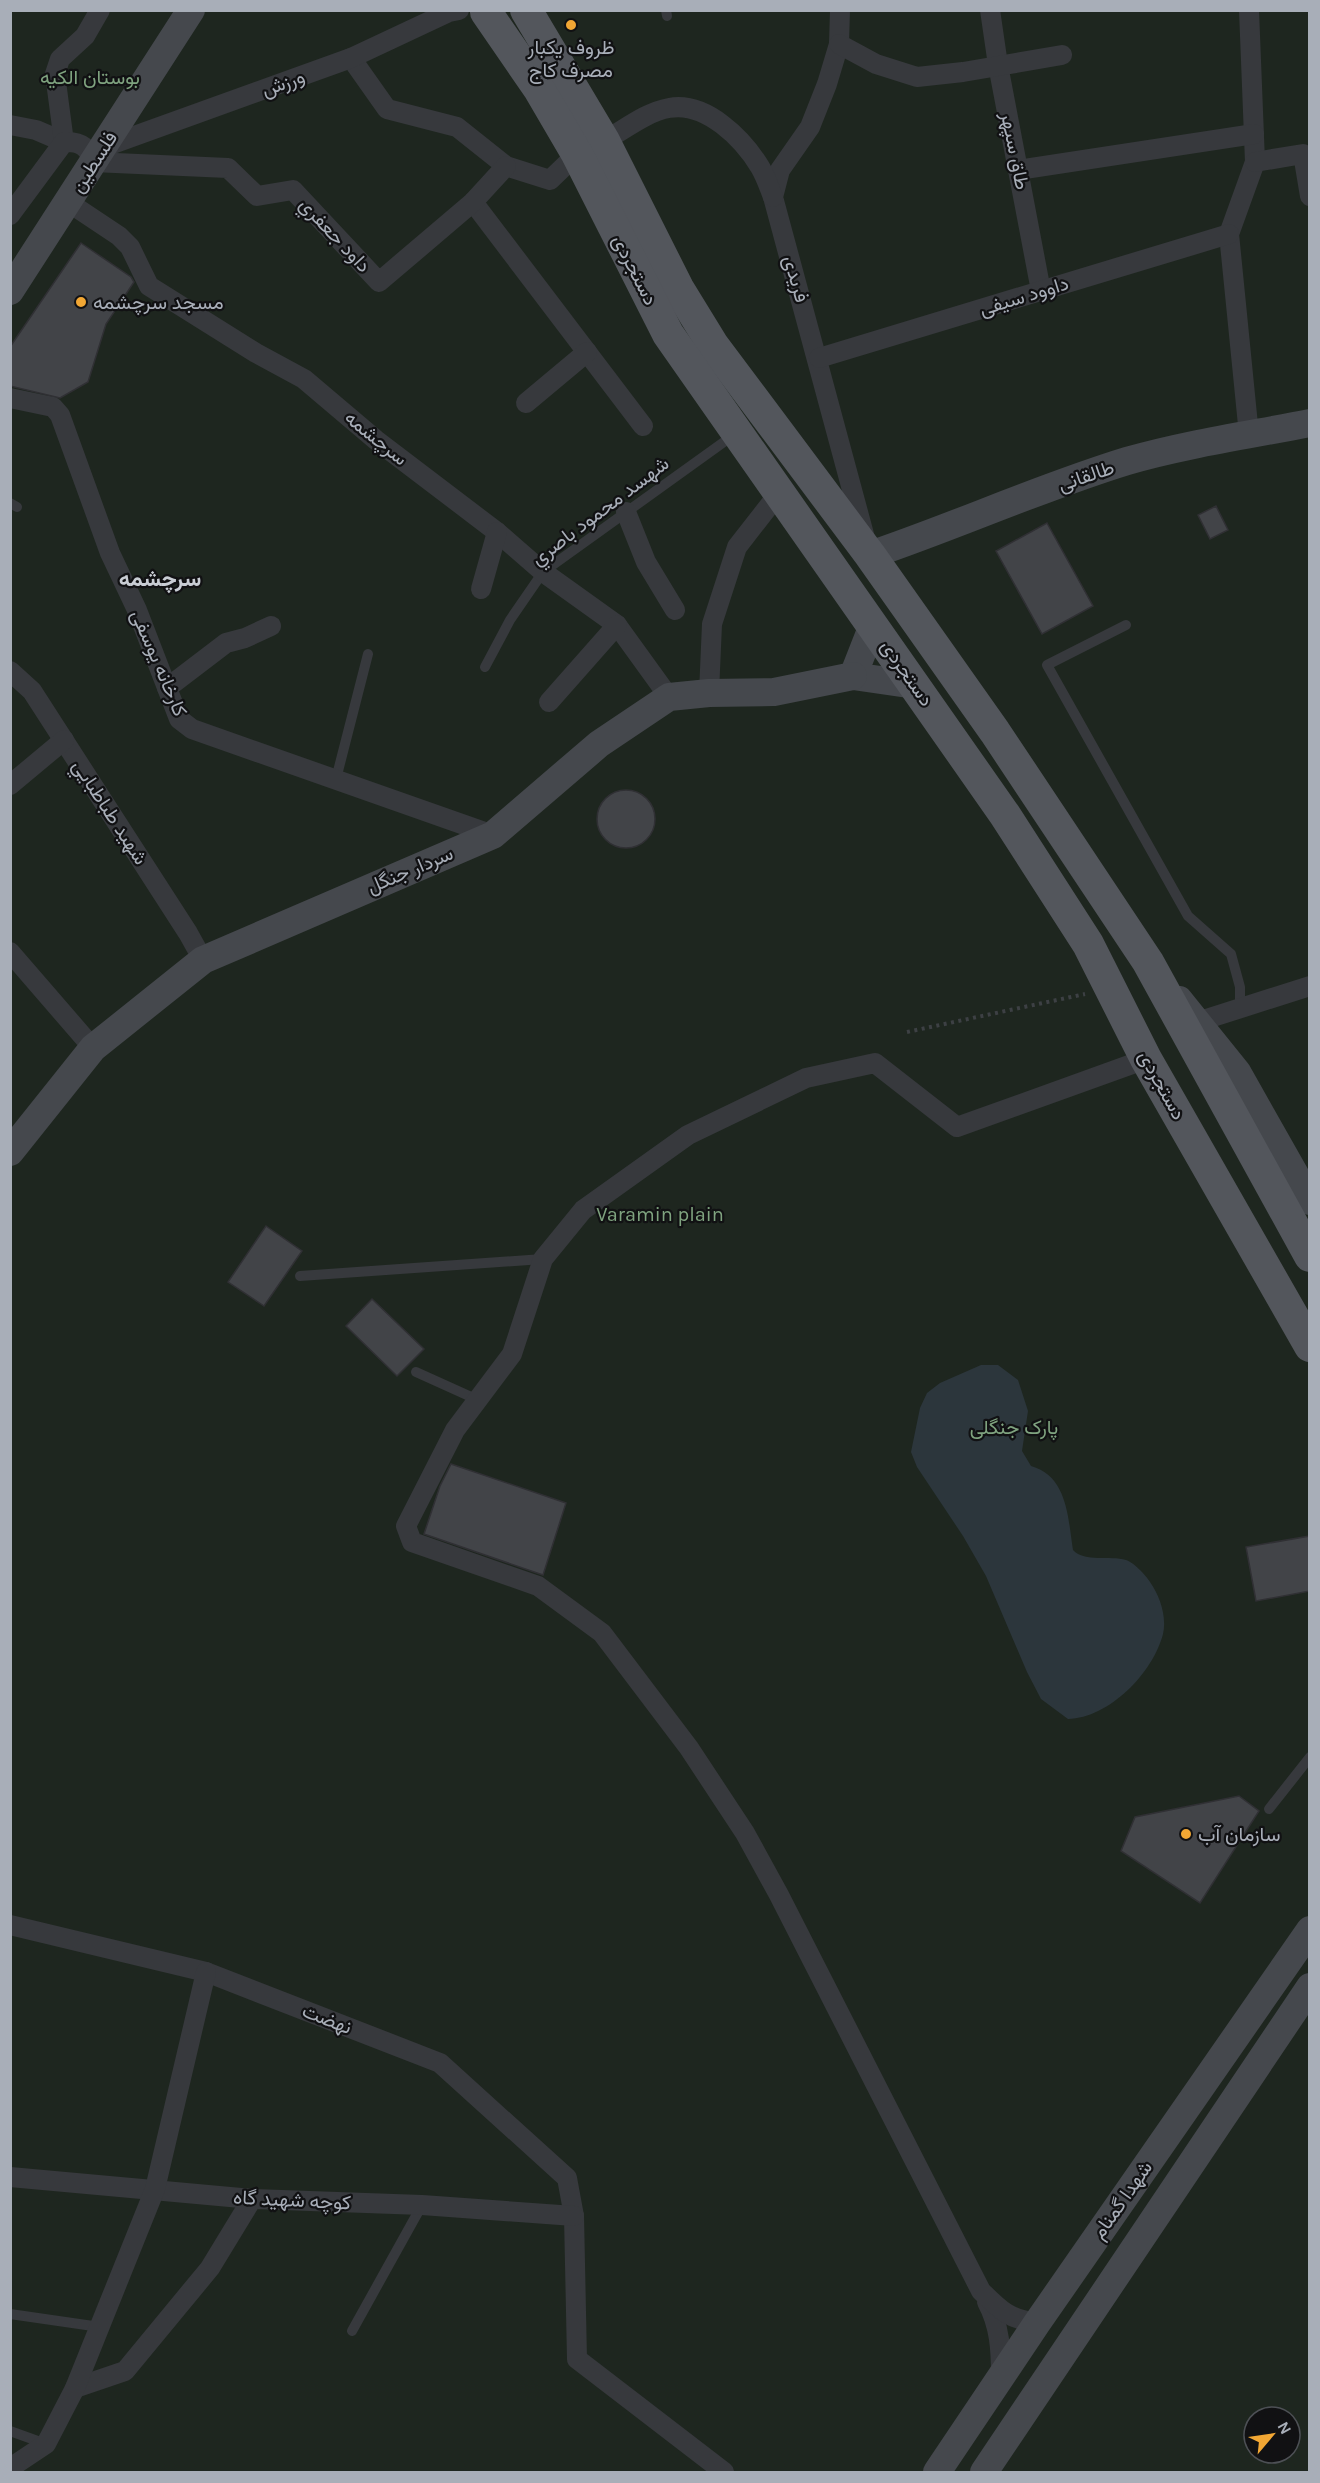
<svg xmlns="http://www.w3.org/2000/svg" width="1320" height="2483" viewBox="0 0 1320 2483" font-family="Karla,Vazirmatn,sans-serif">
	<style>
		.green { fill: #1e261f; fill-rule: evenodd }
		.water { fill: #2c363c }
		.building { fill: #424448; stroke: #303034; stroke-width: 1.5 }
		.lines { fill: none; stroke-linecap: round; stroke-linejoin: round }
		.path { stroke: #3d4044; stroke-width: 4; stroke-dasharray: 3 4.5; stroke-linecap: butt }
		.lane { stroke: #37393d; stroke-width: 10 }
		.street { stroke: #37393d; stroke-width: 20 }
		.secondary { stroke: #45484d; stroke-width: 28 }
		.primary { stroke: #53565c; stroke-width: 32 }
		.poi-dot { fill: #f2a734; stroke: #111113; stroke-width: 2 }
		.labels { text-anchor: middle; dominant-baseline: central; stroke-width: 4.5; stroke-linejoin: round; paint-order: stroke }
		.poi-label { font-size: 20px; fill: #a8aeb8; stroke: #111113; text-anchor: start }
		.park-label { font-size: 20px; fill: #7fa37f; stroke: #111113 }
		.street-label { font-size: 20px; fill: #a8aeb8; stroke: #111113 }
		.quarter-label { font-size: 22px; font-weight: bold; fill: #c9cdd4; stroke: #111113 }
	</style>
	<rect width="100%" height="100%" fill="#161618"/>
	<path class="green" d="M11,11H1309V2472H11ZM1254,2417H1290V2453H1254Z"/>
	<path class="water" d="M981,1365H998L1018,1380L1028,1411L1022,1451L1031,1466C1068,1476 1068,1519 1073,1550C1085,1563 1110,1555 1126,1560C1133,1562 1146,1575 1150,1582C1160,1596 1167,1617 1163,1634C1153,1673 1109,1718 1068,1719L1041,1699L1027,1672L986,1576L963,1536L917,1467L911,1452L920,1408L927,1393L940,1383Z"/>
	<g class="building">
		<path d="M81,243L131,277L134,282L106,324L88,382L60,398L10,386V347Z"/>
		<path d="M1216,506L1228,530L1210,539L1198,515Z"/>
		<path d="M1047,523L1093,606L1042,634L996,551Z"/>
		<circle cx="626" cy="819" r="29"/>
		<path d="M266,1226L302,1251L264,1306L228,1282Z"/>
		<path d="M372,1299L424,1349L397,1376L346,1326Z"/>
		<path d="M451,1464L566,1503L543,1575L424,1534L440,1486Z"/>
		<path d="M1310,1536V1591L1256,1601L1246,1547Z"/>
		<path d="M1239,1796L1259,1811L1200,1903L1121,1851L1135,1817Z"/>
	</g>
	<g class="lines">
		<path class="path" d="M907,1032L1085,994"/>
		<g class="lane">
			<path d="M666,10L667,16"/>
			<path d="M10,503L17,507"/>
			<path d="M1126,625L1047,665L1188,916L1231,954L1240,987V1009"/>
			<path d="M485,667L510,620L543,572L735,434"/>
			<path d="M336,779L368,654"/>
			<path d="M300,1276L543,1259"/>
			<path d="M416,1372L478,1400"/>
			<path d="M1269,1809L1310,1757"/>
			<path d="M10,2314L100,2327"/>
			<path d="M352,2331L422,2205"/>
			<path d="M10,2431L46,2444"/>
		</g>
		<g class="street">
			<path d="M840,10L839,44L827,84L810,127L780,170L773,197L865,538"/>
			<path d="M990,10L998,65L1041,291"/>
			<path d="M1249,10L1255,162L1229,234L1249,435"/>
			<path d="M839,44L876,64L917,77L963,72L1062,55"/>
			<path d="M351,58L387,109L457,127L506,166L550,180L577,154"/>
			<path d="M10,125L36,130L64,142"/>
			<path d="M604,141C624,130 646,112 669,108C706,101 743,139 760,167C766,177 769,187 773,197"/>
			<path d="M64,142L55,74L60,59L85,36L100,10"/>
			<path d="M104,147L351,58L449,12L459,10"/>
			<path d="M1255,162L1303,154L1310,196"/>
			<path d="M1018,170L1254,134"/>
			<path d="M68,202L119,236L130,247L149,286L256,353L304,379L376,440L497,532L543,572L617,625L669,697"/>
			<path d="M473,202L643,426"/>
			<path d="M10,215L64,142C80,141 89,147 93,162L228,168L257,196L293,190L379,282L473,202L506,166"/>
			<path d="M819,358L1229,234"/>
			<path d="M10,398L53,407L60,415L110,553L137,610L179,719L192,729L493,835"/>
			<path d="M526,403L587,352"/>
			<path d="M626,512L646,562L675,610"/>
			<path d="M481,589L497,532"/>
			<path d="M10,671L32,691L188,933L203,960"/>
			<path d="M167,688L226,643L245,638L271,626"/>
			<path d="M709,693L712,624L737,547L779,493"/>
			<path d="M549,702L617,625"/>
			<path d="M10,785L64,740"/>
			<path d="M10,952L93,1048"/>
			<path d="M1197,1022L1310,986"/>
			<path d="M10,1925L206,1972L440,2063L567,2178L574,2216L577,2359L724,2472"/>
			<path d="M10,2177L252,2199L422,2205L574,2216"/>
			<path d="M987,2302C1000,2326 1001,2350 1001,2377"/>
			<path d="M1037,2323C1009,2319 1001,2311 981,2291L779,1895L745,1833L689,1748L602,1633L538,1586L412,1542L406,1526L455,1430L512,1354L543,1259L583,1210L688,1135L806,1078L875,1063L957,1127L1146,1059"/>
			<path d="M75,2388L125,2371L210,2268L252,2199"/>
			<path d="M10,2468L46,2444L75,2388L155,2189L206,1972"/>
		</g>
		<g class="secondary">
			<path d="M10,291L191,10"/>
			<path d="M870,555C956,526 1039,488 1127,461C1186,444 1249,435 1310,423"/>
			<path d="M873,625L853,676L915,685"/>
			<path d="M1179,1000L1237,1072L1310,1201"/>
			<path d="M10,1152L93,1048L203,960L493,835L599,744L669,697L709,693L774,692L853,676"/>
			<path d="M937,2472L1037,2323L1310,1930"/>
			<path d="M984,2472L1310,1987"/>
		</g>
		<g class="primary">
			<path d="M526,10L604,141L678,288L713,345L870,555L995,732L1148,962L1310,1256"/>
			<path d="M486,12L539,89L577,154L668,334L1005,815L1088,944L1146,1059L1310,1346"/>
		</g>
	</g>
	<g class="poi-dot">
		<circle cx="571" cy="25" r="6"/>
		<circle cx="81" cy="302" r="6"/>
		<circle cx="1186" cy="1834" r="6"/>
	</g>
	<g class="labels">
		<g class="poi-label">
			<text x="571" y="47" text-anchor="middle">ظروف یکبار<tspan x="571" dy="23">مصرف کاج</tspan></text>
			<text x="93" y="302">مسجد سرچشمه</text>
			<text x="1198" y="1834">سازمان آب</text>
		</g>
		<g class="park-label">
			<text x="90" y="77">بوستان الکیه</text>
			<text x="660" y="1214">Varamin plain</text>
			<text x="1014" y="1427">پارک جنگلی</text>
		</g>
		<g class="street-label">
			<text transform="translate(283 83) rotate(-20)">ورزش</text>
			<text transform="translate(1015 151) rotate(79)">طاق سپهر</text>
			<text transform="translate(94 162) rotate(-57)">فلسطین</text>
			<text transform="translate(335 235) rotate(47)">داود جعفري</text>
			<text transform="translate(635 270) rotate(63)">دستجردی</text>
			<text transform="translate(796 279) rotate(74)">فریدی</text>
			<text transform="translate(1024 296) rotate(-17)">داوود سیفی</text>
			<text transform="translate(376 438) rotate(39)">سرچشمه</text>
			<text transform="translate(1086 476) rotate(-19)">طالقانی</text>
			<text transform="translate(600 511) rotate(-37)">شهسد محمود باصري</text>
			<text transform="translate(159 663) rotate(67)">کارخانه یوسفی</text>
			<text transform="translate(907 673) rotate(55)">دستجردی</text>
			<text transform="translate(110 812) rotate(57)">شهيد طباطبايي</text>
			<text transform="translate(410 870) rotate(-23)">سردار جنگل</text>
			<text transform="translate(1162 1085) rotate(61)">دستجردی</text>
			<text transform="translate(327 2019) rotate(21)">نهضت</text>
			<text transform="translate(292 2200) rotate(3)">کوچه شهید گاه</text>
			<text transform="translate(1122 2200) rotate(-55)">شهدا گمنام</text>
		</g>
		<g class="quarter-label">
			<text x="160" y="579">سرچشمه</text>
		</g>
	</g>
	<rect width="1320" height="2483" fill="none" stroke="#a8aeb8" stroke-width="24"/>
	<g transform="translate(1272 2435) rotate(61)"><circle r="28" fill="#111113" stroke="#4d5055" stroke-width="1.5"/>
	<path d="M0-4.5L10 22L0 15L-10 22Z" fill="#f2a734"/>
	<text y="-9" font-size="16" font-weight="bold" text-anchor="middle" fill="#a8aeb8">N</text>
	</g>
</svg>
